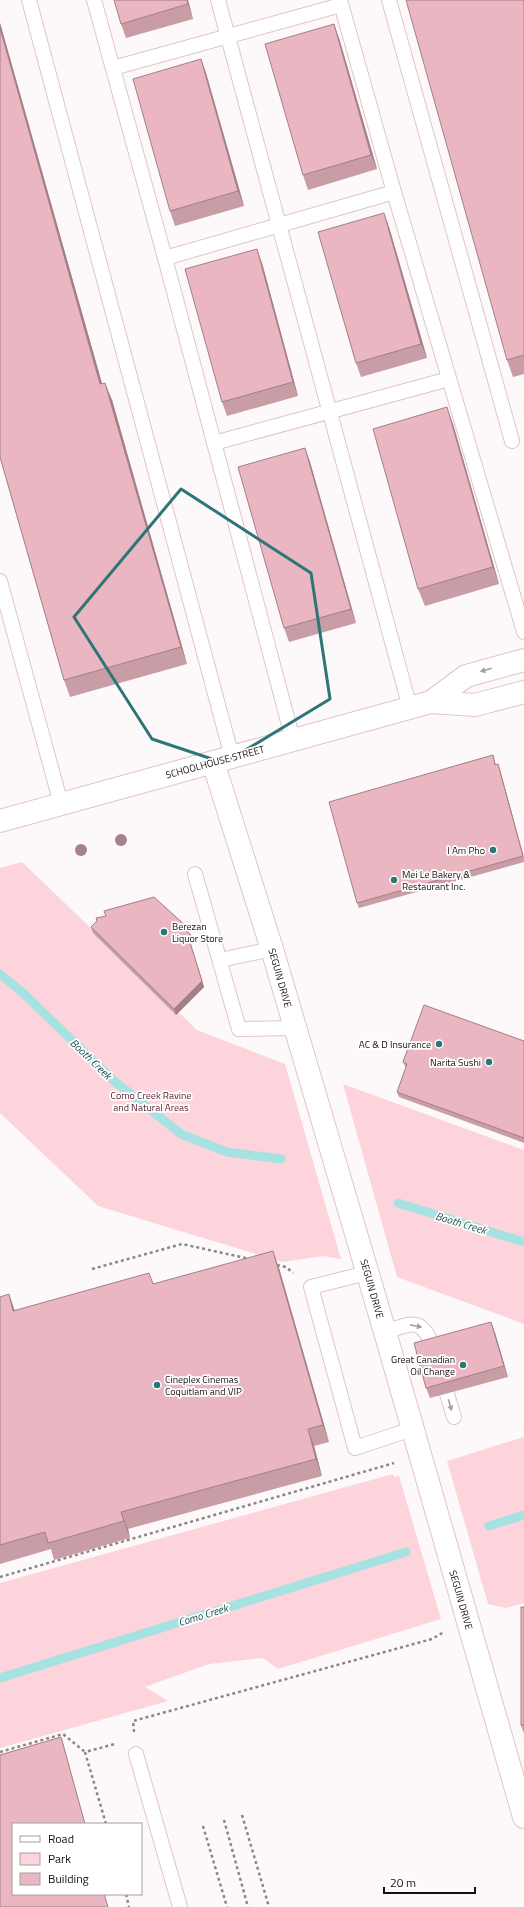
<svg xmlns="http://www.w3.org/2000/svg" width="524" height="1907" viewBox="0 0 524 1907" font-family="'Titillium Web',sans-serif">
	<style>
		.green { fill: #fdd4dc }
		.lines { fill: none; stroke-linecap: round; stroke-linejoin: round }
		.stream { stroke: #a6e2e2; stroke-width: 9 }
		.lane-casing { stroke: #dfc5ca; stroke-width: 16 }
		.street-casing { stroke: #dfc5ca; stroke-width: 24 }
		.secondary-casing { stroke: #dfc5ca; stroke-width: 24 }
		.path { stroke: #8c8687; stroke-width: 2.5; stroke-dasharray: 3 3; stroke-linecap: butt }
		.lane { stroke: #fff; stroke-width: 14 }
		.street { stroke: #fff; stroke-width: 22 }
		.secondary { stroke: #fff; stroke-width: 22 }
		.tree { fill: #a5818c }
		.wall { fill: #c89da6 }
		.shaded-wall { fill: #a37f87 }
		.building { fill: #e9b6c1; stroke: #a37f87 }
		.oneway { fill: #a29fa0 }
		.marked { fill: none; stroke: #2c7677; stroke-width: 3; stroke-linejoin: round }
		.poi-dot { fill: #2c7677; stroke: #fff; stroke-width: 1.5 }
		.labels { text-anchor: middle; dominant-baseline: central; stroke-width: 3.5; stroke-linejoin: round; paint-order: stroke }
		.street-label { font-size: 10px; fill: #170f11; stroke: #fff }
		.poi-label { font-size: 10px; fill: #170f11; stroke: #fff; text-anchor: end }
		.park-label { font-size: 10px; fill: #5d2033; stroke: #fff }
		.water-label { font-size: 11px; font-style: italic; fill: #1c5050; stroke: #fff }
	</style>
	<rect width="100%" height="100%" fill="#fdf8f9"/>
	<g class="green">
		<path d="M22,862L197,1030L285,1064L341,1259L324,1256L282,1262L98,1206L0,1113V868Z"/>
		<path d="M343,1084L524,1150V1324L397,1277Z"/>
		<path d="M524,1437V1603L506,1608L488,1604L447,1461Z"/>
		<path d="M393,1474L394,1477L399,1476L441,1619L278,1669L263,1658L209,1664L145,1687L168,1701L0,1748V1583Z"/>
	</g>
	<g class="lines">
		<g class="stream">
			<path d="M0,974L22,992L113,1080L181,1134L227,1152L281,1159"/>
			<path d="M398,1203L524,1242"/>
			<path d="M489,1526L524,1515"/>
			<path d="M0,1678L406,1552"/>
		</g>
		<g class="lane-casing">
			<g id="lane">
				<path d="M29,0L232,757"/>
				<path d="M94,0L165,258L293,740"/>
				<path d="M218,0L410,708"/>
				<path d="M340,0L394,192L524,632"/>
				<path d="M389,0L512,441"/>
				<path d="M113,68L341,5"/>
				<path d="M165,258L394,192"/>
				<path d="M214,443L449,379"/>
				<path d="M0,581L61,804"/>
				<path d="M195,874L239,1029L295,1028"/>
				<path d="M220,960L272,949"/>
				<path d="M367,1273L311,1287L355,1448L412,1429"/>
				<path d="M385,1332C415,1322 420,1317 435,1349"/>
				<path d="M447,1394L454,1417"/>
				<path d="M136,1754L180,1907"/>
			</g>
		</g>
		<g class="street-casing">
			<path id="street" d="M213,762L272,949L385,1332L524,1817"/>
		</g>
		<g class="secondary-casing">
			<g id="secondary">
				<path d="M431,702L466,676L524,660"/>
				<path d="M0,821L431,702L475,705L524,692"/>
			</g>
		</g>
		<g class="path">
			<path d="M277,1265L286,1267L293,1273"/>
			<path d="M92,1269L182,1244L250,1259"/>
			<path d="M0,1577L394,1463"/>
			<path d="M134,1732L133,1721L432,1639L444,1632"/>
			<path d="M0,1752L63,1734L85,1752"/>
			<path d="M242,1815L269,1907"/>
			<path d="M224,1820L248,1907"/>
			<path d="M106,1824L85,1752L115,1744"/>
			<path d="M203,1826L227,1907"/>
			<path d="M126,1894L129,1907"/>
		</g>
		<use href="#lane" class="lane"/>
		<use href="#street" class="street"/>
		<use href="#secondary" class="secondary"/>
	</g>
	<g class="tree">
		<circle cx="121" cy="840" r="6"/>
		<circle cx="81" cy="850" r="6"/>
	</g>
	<g class="wall">
		<path d="M188,0L193,19L126,38L121,24Z"/>
		<path d="M524,0V374L513,377L507,360Z"/>
		<path d="M0,23L102,384L112,400L187,664L70,697L64,680L0,457Z"/>
		<path d="M339,38L377,169L308,190L303,175Z"/>
		<path d="M201,59L206,73L244,206L175,226L170,211Z"/>
		<path d="M389,227L427,358L361,377L356,363Z"/>
		<path d="M262,263L298,396L227,416L222,402Z"/>
		<path d="M453,424L499,584L425,606L418,589Z"/>
		<path d="M305,448L310,462L356,623L289,642L284,628Z"/>
		<path d="M493,755L496,765L498,764L500,770L524,857V862L359,908L357,903Z"/>
		<path d="M91,927L189,933L191,935L193,941L190,942L204,987L176,1015L93,933Z"/>
		<path d="M524,1041V1143L399,1097L397,1092L406,1068L403,1062Z"/>
		<path d="M279,1268L329,1442L314,1446L322,1476L128,1529L130,1538L54,1560L51,1549L0,1564V1297L14,1311L153,1284Z"/>
		<path d="M491,1322L495,1333L508,1377L430,1398L426,1388Z"/>
		<path d="M521,1725H524V1734Z"/>
	</g>
	<g class="shaded-wall">
		<path d="M187,0H188L193,19L188,4Z"/>
		<path d="M0,23L107,401L100,384L0,28Z"/>
		<path d="M334,24L339,38L377,169L371,155Z"/>
		<path d="M201,59L206,73L244,206L238,191Z"/>
		<path d="M384,213L389,227L427,358L421,344Z"/>
		<path d="M257,249L262,263L298,396L293,382Z"/>
		<path d="M105,383L112,400L187,664L181,647Z"/>
		<path d="M447,407L453,424L499,584L493,567Z"/>
		<path d="M305,448L310,462L356,623L351,609Z"/>
		<path d="M498,764L500,770L524,858Z"/>
		<path d="M187,927L189,933L185,930Z"/>
		<path d="M190,942L204,987L176,1015L174,1009Z"/>
		<path d="M273,1251L279,1268L329,1442L323,1425Z"/>
		<path d="M9,1294L15,1311H13Z"/>
		<path d="M491,1322L495,1333L508,1377L504,1366Z"/>
		<path d="M308,1429L314,1446L322,1476L316,1459Z"/>
		<path d="M121,1512L128,1529L130,1538L124,1521Z"/>
		<path d="M61,1737L63,1743L85,1824Z"/>
	</g>
	<g class="building">
		<path d="M114,0H187L188,4L121,24Z"/>
		<path d="M406,0H524V355L507,360Z"/>
		<path d="M334,24L371,155L303,175L265,44Z"/>
		<path d="M0,28L100,384L105,383L181,647L64,680L0,457Z"/>
		<path d="M201,59L238,191L170,211L133,79Z"/>
		<path d="M384,213L421,344L356,363L318,232Z"/>
		<path d="M257,249L293,382L222,402L185,269Z"/>
		<path d="M447,407L493,567L418,589L373,429Z"/>
		<path d="M305,448L351,609L284,628L238,467Z"/>
		<path d="M493,755L495,765L498,764L523,856L357,903L329,802Z"/>
		<path d="M154,897L187,927L185,930L191,935L188,936L202,981L174,1009L91,927L97,921L96,918L106,916L104,911Z"/>
		<path d="M424,1005L524,1041V1138L397,1092L407,1064L403,1062Z"/>
		<path d="M273,1251L323,1425L308,1429L316,1459L121,1512L124,1521L48,1543L45,1532L0,1545V1297L9,1294L13,1311L149,1273L153,1284Z"/>
		<path d="M491,1322L504,1366L426,1388L414,1343Z"/>
		<rect x="521" y="1607" width="3" height="118"/>
		<path d="M61,1737L85,1824H13V1894H104L108,1907H0V1755Z"/>
	</g>
	<defs><path id="oneway-solid" d="M-6-.8H1V-3.2L6.5 0L1 3.2V.8H-6Z"/></defs>
	<g class="oneway">
		<use href="#oneway-solid" transform="translate(486 670) rotate(164)"/>
		<use href="#oneway-solid" transform="translate(416 1326) rotate(11)"/>
		<use href="#oneway-solid" transform="translate(450 1405) rotate(74)"/>
	</g>
	<path class="marked" d="M181,489L311,573L330,699L224,763L152,739L74,617Z"/>
	<g class="poi-dot">
		<circle cx="493" cy="850" r="4"/>
		<circle cx="394" cy="880" r="4"/>
		<circle cx="164" cy="932" r="4"/>
		<circle cx="439" cy="1044" r="4"/>
		<circle cx="489" cy="1062" r="4"/>
		<circle cx="463" cy="1365" r="4"/>
		<circle cx="157" cy="1385" r="4"/>
	</g>
	<g class="labels">
		<g class="street-label">
			<text transform="translate(215 762) rotate(-15)">SCHOOLHOUSE STREET</text>
			<text transform="translate(280 978) rotate(74)">SEGUIN DRIVE</text>
			<text transform="translate(372 1289) rotate(74)">SEGUIN DRIVE</text>
			<text transform="translate(461 1600) rotate(74)">SEGUIN DRIVE</text>
		</g>
		<g class="poi-label">
			<text x="485" y="850">I Am Pho</text>
			<text x="402" y="874" text-anchor="start">Mei Le Bakery &amp;<tspan x="402" dy="12">Restaurant Inc.</tspan></text>
			<text x="172" y="926" text-anchor="start">Berezan<tspan x="172" dy="12">Liquor Store</tspan></text>
			<text x="431" y="1044">AC &amp; D Insurance</text>
			<text x="481" y="1062">Narita Sushi</text>
			<text x="455" y="1359">Great Canadian<tspan x="455" dy="12">Oil Change</tspan></text>
			<text x="165" y="1379" text-anchor="start">Cineplex Cinemas<tspan x="165" dy="12">Coquitlam and VIP</tspan></text>
		</g>
		<g class="park-label">
			<text x="151" y="1095">Como Creek Ravine<tspan x="151" dy="12">and Natural Areas</tspan></text>
		</g>
		<g class="water-label">
			<text transform="translate(91 1059) rotate(44)">Booth Creek</text>
			<text transform="translate(461 1223) rotate(17)">Booth Creek</text>
			<text transform="translate(203 1615) rotate(-17)">Como Creek</text>
		</g>
	</g>
	<rect x="12" y="1823" width="130" height="72" fill="#ffffff" stroke="#a29fa0"/>
	<rect x="20" y="1836" width="20" height="6" fill="#ffffff" stroke="#a29fa0"/>
	<text x="48" y="1843" font-size="12" fill="#170f11">Road</text>
	<rect x="20" y="1853" width="20" height="12" fill="#fdd4dc" stroke="#a29fa0"/>
	<text x="48" y="1863" font-size="12" fill="#170f11">Park</text>
	<rect x="20" y="1873" width="20" height="12" fill="#e9b6c1" stroke="#a29fa0"/>
	<text x="48" y="1883" font-size="12" fill="#170f11">Building</text>
	<path d="M384 1887v6h91v-6" fill="none" stroke="#170f11" stroke-width="2"/>
	<text x="390" y="1887" font-size="12" fill="#170f11" stroke="#ffffff" stroke-width="3" paint-order="stroke">20 m</text>
</svg>
